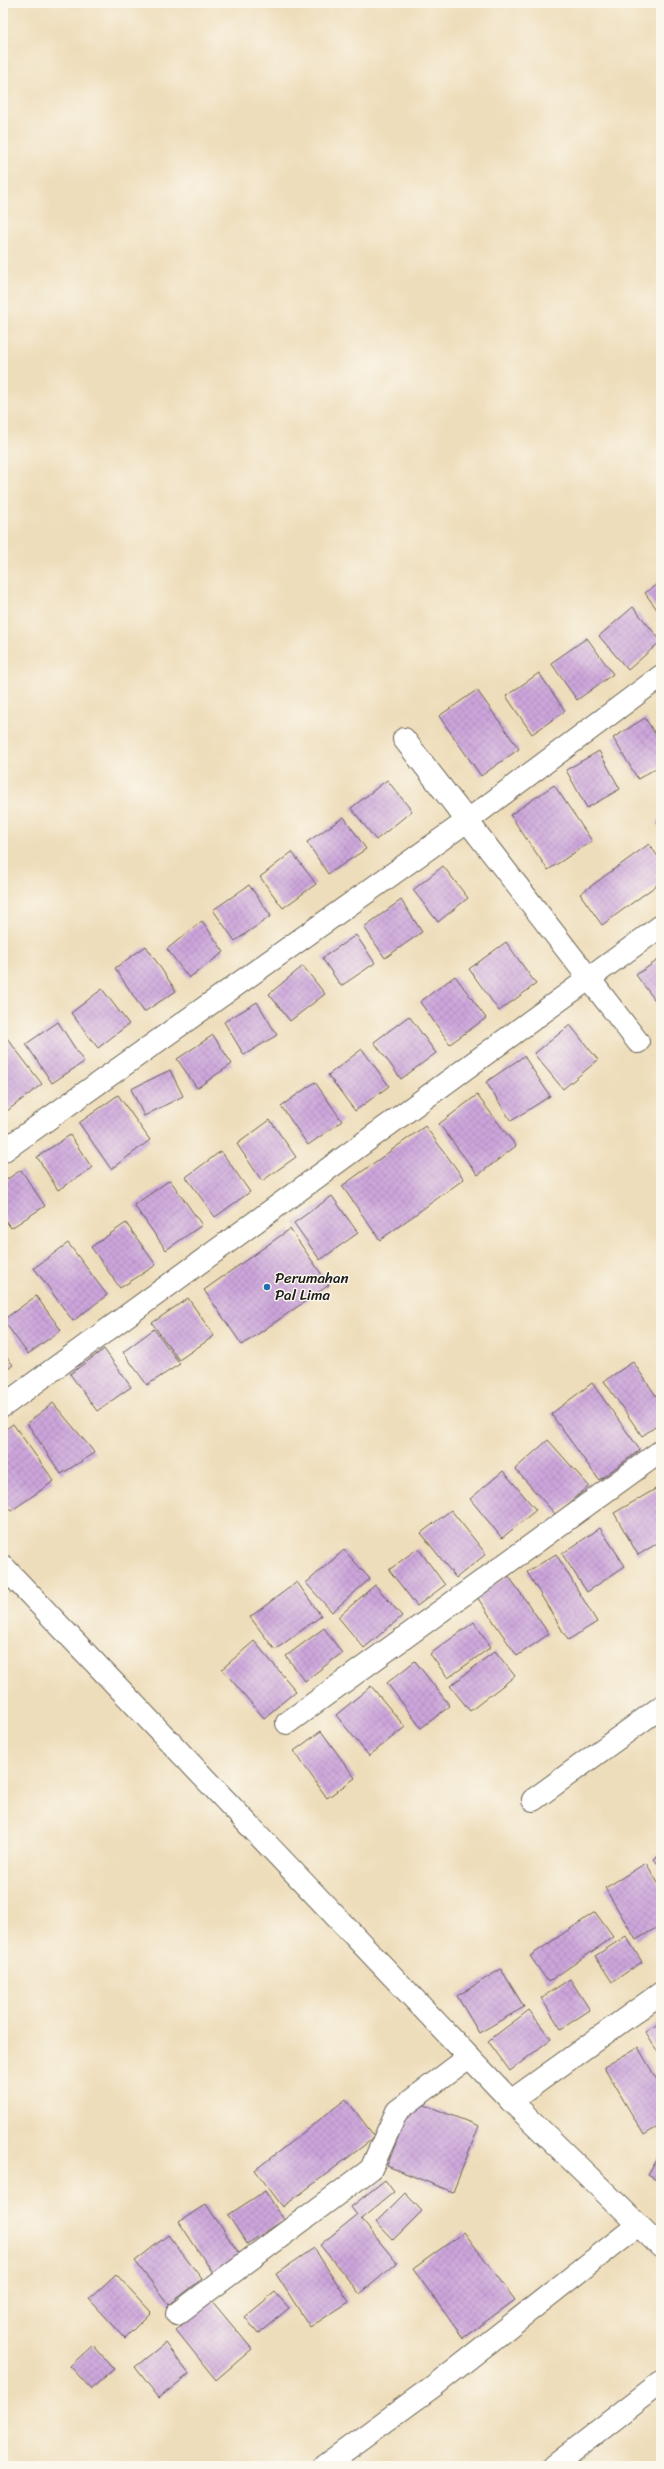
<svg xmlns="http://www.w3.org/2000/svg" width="664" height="2469" viewBox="0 0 664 2469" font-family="Sriracha,sans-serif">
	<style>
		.building { fill: url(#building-cross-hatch) }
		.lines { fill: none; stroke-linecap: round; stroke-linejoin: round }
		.minor-casing { stroke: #666053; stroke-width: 24 }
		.minor { stroke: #fff; stroke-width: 22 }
		.poi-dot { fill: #1f6fb2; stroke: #fbf7ec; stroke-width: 1.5 }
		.labels { text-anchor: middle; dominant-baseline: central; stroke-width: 3; stroke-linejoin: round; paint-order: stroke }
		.poi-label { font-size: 15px; fill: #1c1c1c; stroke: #fbf7ec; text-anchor: start }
	</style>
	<defs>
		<pattern id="building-cross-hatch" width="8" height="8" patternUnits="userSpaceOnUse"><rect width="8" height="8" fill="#cca5db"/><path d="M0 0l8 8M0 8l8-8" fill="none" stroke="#af8dbb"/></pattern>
	</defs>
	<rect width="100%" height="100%" fill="#fbf7ec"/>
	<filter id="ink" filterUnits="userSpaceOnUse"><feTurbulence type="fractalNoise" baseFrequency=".025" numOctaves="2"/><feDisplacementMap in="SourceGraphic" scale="8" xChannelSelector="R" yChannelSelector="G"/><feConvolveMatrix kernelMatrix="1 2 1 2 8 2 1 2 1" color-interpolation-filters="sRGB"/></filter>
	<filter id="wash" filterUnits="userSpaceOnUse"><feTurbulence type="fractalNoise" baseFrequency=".012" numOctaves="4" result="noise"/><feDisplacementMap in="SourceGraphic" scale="16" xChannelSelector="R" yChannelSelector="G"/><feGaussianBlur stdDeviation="0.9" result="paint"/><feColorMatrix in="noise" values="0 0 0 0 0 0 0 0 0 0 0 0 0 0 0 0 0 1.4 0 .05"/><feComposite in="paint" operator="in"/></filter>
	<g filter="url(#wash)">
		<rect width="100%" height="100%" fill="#eeddba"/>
		<g id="blocks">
			<g class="building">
				<path d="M661,581V615L645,593Z"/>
				<path d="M633,607L661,641L628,670L599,636Z"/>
				<path d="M587,638L613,674L577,700L551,663Z"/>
				<path d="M539,673L565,711L532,734L506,696Z"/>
				<path d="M477,690L519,749L481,776L439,716Z"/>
				<path d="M645,718L661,743V765L638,779L613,738Z"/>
				<path d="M599,751L620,789L587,808L566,770Z"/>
				<path d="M387,780L412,811L376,840L351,808Z"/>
				<path d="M554,785L592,841L548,870L510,815Z"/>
				<path d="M344,817L366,849L328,874L307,842Z"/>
				<path d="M661,819V827L657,822Z"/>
				<path d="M649,844L661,861V882L602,925L580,894Z"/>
				<path d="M292,852L316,884L283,908L260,877Z"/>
				<path d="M443,866L468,898L438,922L413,890Z"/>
				<path d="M249,885L271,916L235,941L213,910Z"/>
				<path d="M401,900L422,932L385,958L364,927Z"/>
				<path d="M202,921L224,952L189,978L167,949Z"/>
				<path d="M356,935L375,963L341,986L322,958Z"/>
				<path d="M506,942L536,984L499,1011L469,969Z"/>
				<path d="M146,946L176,991L144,1012L115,968Z"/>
				<path d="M661,958V1008L636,975Z"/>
				<path d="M303,966L325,994L290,1021L269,994Z"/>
				<path d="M455,976L486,1018L450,1044L420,1002Z"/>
				<path d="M102,989L129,1024L98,1048L71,1013Z"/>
				<path d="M257,1002L277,1035L244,1055L224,1022Z"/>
				<path d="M409,1016L436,1053L401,1079L374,1042Z"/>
				<path d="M58,1022L84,1062L52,1083L26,1044Z"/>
				<path d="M570,1025L598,1060L563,1089L534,1054Z"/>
				<path d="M213,1035L232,1064L197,1088L177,1059Z"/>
				<path d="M7,1038L42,1084L7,1111L3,1107V1042Z"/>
				<path d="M362,1049L389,1086L355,1111L328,1075Z"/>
				<path d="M524,1056L550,1096L511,1121L486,1082Z"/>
				<path d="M170,1070L183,1096L144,1116L131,1089Z"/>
				<path d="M315,1082L342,1121L308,1145L281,1106Z"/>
				<path d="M118,1095L150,1140L111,1169L79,1123Z"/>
				<path d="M477,1095L516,1146L478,1175L439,1124Z"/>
				<path d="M270,1120L296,1157L262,1181L237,1144Z"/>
				<path d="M425,1126L464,1179L380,1240L342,1186Z"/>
				<path d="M70,1135L92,1168L58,1190L37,1157Z"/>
				<path d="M221,1151L250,1192L215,1217L186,1177Z"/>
				<path d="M21,1170L45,1206L11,1228L3,1217V1182Z"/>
				<path d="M170,1180L202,1225L166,1250L134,1205Z"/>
				<path d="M332,1196L358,1233L320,1260L294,1223Z"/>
				<path d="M126,1223L156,1265L120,1288L91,1247Z"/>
				<path d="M290,1229L329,1285L242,1345L204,1290Z"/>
				<path d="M68,1243L107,1295L73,1321L34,1268Z"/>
				<path d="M36,1296L61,1330L28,1354L3,1320Z"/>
				<path d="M188,1298L214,1336L179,1360L152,1323Z"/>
				<path d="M154,1329L180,1364L147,1385L123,1352Z"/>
				<path d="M104,1349L131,1387L97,1411L70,1374Z"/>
				<path d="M3,1352L13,1365L3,1373Z"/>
				<path d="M633,1362L661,1403V1423L642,1436L604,1381Z"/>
				<path d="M592,1383L640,1450L599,1480L551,1414Z"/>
				<path d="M53,1403L95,1453L61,1474L27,1423Z"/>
				<path d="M13,1424L54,1481L11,1511L3,1500V1431Z"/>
				<path d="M548,1440L589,1486L556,1515L515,1469Z"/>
				<path d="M503,1471L536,1510L502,1538L470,1499Z"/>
				<path d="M659,1487L661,1490V1541L638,1555L614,1513Z"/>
				<path d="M451,1510L486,1554L456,1578L421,1533Z"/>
				<path d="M600,1528L625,1566L587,1592L562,1554Z"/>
				<path d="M418,1548L445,1585L417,1606L389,1570Z"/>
				<path d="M344,1550L370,1579L332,1612L306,1583Z"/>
				<path d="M556,1554L597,1622L568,1640L527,1572Z"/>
				<path d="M508,1575L549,1634L517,1656L477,1597Z"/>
				<path d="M297,1582L321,1616L275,1650L250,1617Z"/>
				<path d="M375,1585L402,1616L364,1648L338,1617Z"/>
				<path d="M474,1622L491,1647L448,1678L430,1654Z"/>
				<path d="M324,1628L342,1653L305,1681L286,1656Z"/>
				<path d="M254,1641L296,1691L264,1718L222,1669Z"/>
				<path d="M495,1651L515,1676L470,1711L450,1686Z"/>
				<path d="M415,1661L450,1706L421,1728L387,1683Z"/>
				<path d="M371,1686L405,1727L369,1756L336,1715Z"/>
				<path d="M321,1731L355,1778L327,1798L294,1751Z"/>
				<path d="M661,1854V1868L654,1859Z"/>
				<path d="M646,1863L661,1888V1925L636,1940L605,1888Z"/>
				<path d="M595,1912L613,1937L548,1982L530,1956Z"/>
				<path d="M626,1936L642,1962L612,1982L595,1956Z"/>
				<path d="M501,1969L524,2007L479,2033L457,1996Z"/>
				<path d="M570,1979L590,2010L561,2029L541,1998Z"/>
				<path d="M529,2010L551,2039L510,2071L488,2041Z"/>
				<path d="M661,2022V2057L645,2032Z"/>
				<path d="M638,2047L661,2087V2125L644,2135L604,2067Z"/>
				<path d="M346,2099L375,2137L283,2207L255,2170Z"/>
				<path d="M412,2100L479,2126L453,2192L387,2166Z"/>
				<path d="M661,2153V2183L648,2175Z"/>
				<path d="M385,2180L394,2192L361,2219L397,2263L360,2294L320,2245L357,2215L351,2207Z"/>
				<path d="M265,2191L284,2220L247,2244L228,2215Z"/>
				<path d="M405,2193L422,2211L393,2240L376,2222Z"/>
				<path d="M206,2204L242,2258L215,2276L179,2222Z"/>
				<path d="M464,2232L515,2300L463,2338L413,2269Z"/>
				<path d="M168,2235L202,2279L169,2305L135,2261Z"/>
				<path d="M314,2248L349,2302L310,2327L276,2274Z"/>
				<path d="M116,2274L151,2312L125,2338L89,2299Z"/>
				<path d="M275,2292L289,2308L258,2334L245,2317Z"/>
				<path d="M211,2300L252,2349L216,2380L176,2330Z"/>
				<path d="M165,2343L189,2374L159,2398L135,2367Z"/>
				<path d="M93,2345L114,2369L91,2389L70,2366Z"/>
			</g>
		</g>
	</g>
	<g filter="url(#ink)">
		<use href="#blocks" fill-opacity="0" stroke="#666053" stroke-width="1"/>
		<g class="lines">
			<g class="minor-casing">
				<g id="minor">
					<path d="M404,739L638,1042"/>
					<path d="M3,1151L467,821L661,676"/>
					<path d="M3,1406L661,926"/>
					<path d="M3,1566L511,2101L661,2247"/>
					<path d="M287,1723L661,1451"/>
					<path d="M533,1800L661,1707"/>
					<path d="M511,2101L661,1993"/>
					<path d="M177,2314L371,2169L397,2111L469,2057"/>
					<path d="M324,2466L435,2385L638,2225"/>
					<path d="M553,2466L661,2382"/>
				</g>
			</g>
			<use href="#minor" class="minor"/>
		</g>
	</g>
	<circle class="poi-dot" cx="267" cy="1287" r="4"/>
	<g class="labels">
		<g class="poi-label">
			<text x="275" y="1278">Perumahan<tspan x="275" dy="17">Pal Lima</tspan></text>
		</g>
	</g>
	<rect width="664" height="2469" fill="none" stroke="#fbf7ec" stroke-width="16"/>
</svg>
